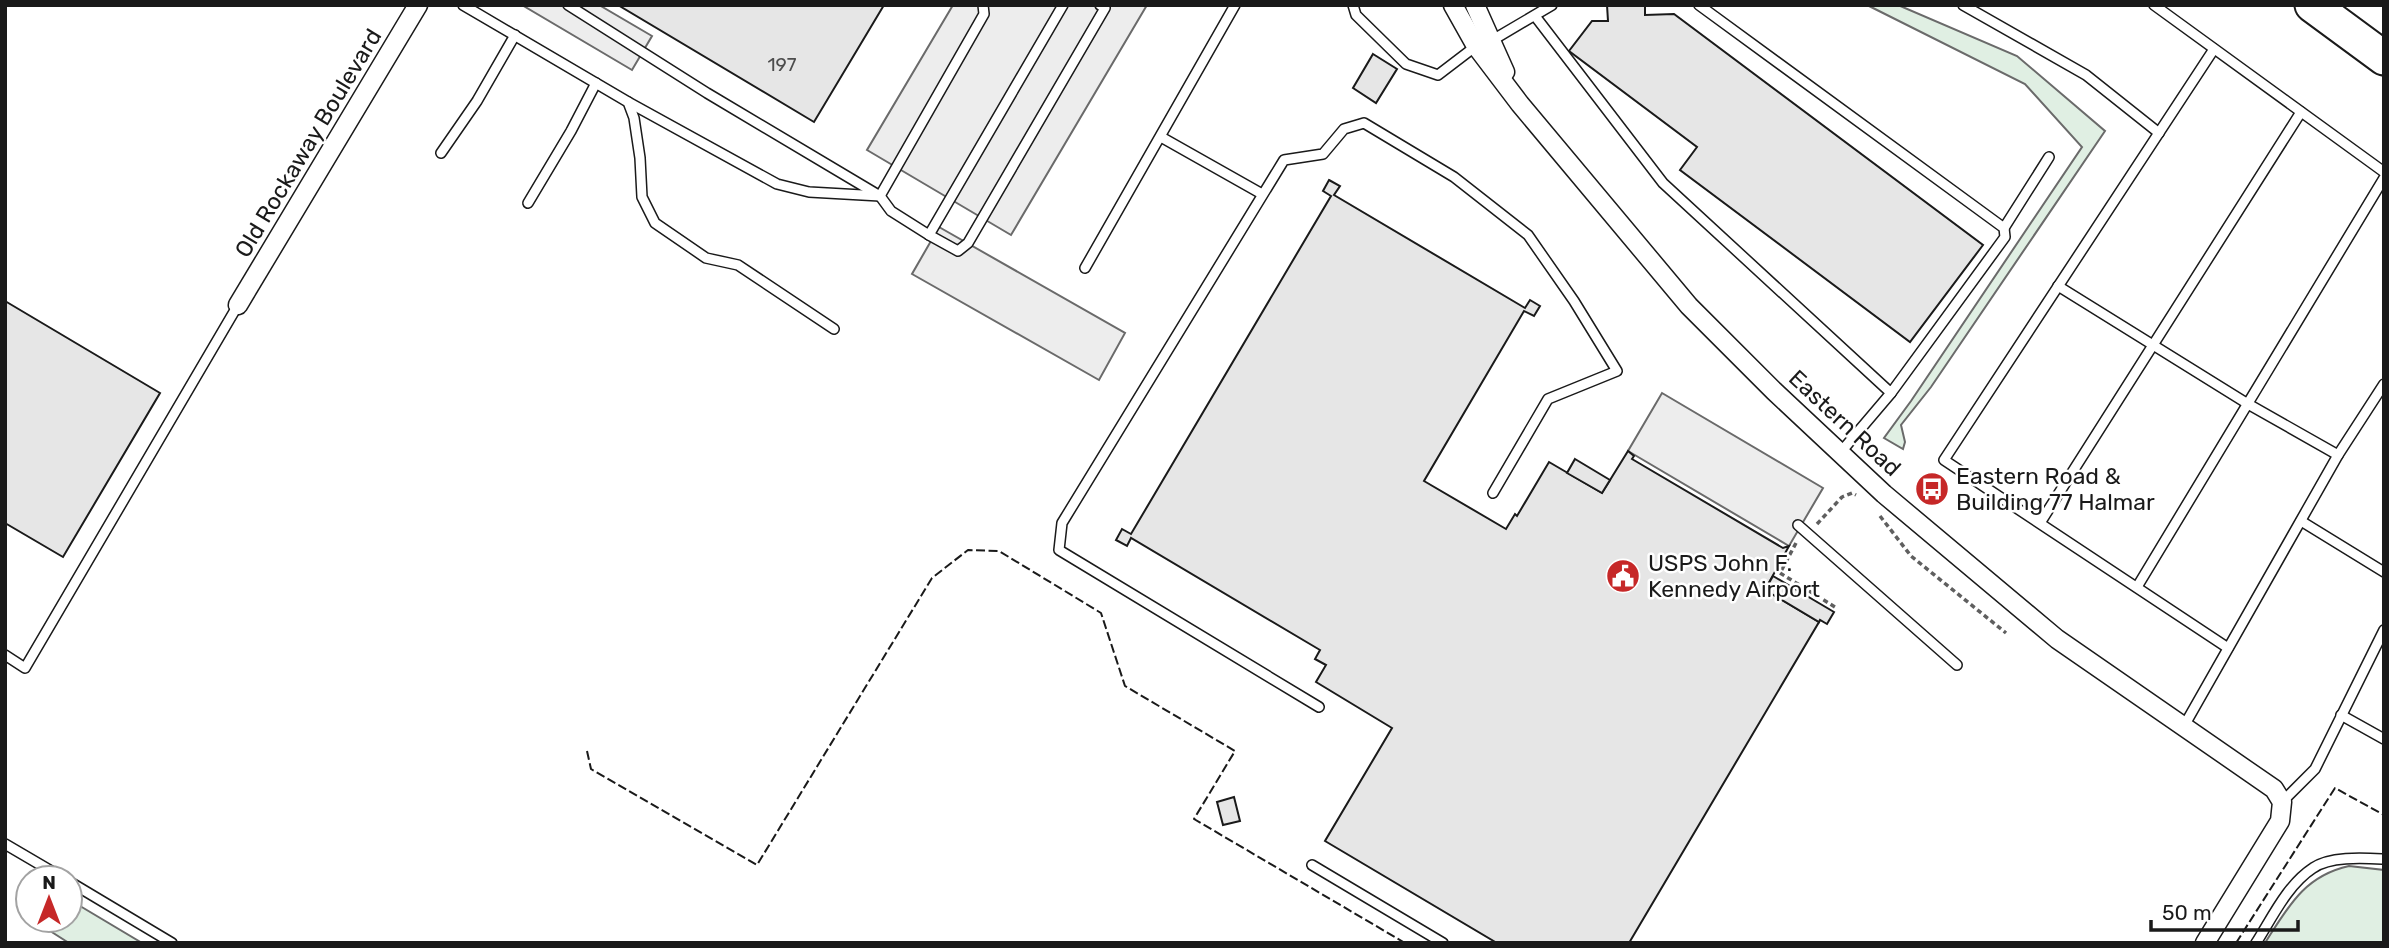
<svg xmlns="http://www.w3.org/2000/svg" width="2389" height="948" viewBox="0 0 2389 948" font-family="Rubik,sans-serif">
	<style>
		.green { fill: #e0efe3; stroke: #6a6a6a; stroke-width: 2 }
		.parking { fill: #ededed; stroke: #6a6a6a; stroke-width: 2 }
		.building { fill: #e6e6e6; stroke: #1a1a1a; stroke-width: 2 }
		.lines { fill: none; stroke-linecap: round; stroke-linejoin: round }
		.lane-casing { stroke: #1a1a1a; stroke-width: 12 }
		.street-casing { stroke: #1a1a1a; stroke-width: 21 }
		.highway-casing { stroke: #1a1a1a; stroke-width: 37 }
		.path { stroke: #5f5f5f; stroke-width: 3.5; stroke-dasharray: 5 3.5; stroke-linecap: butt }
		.lane { stroke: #fff; stroke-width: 9 }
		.street { stroke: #fff; stroke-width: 18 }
		.highway { stroke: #fff; stroke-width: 33 }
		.fence { stroke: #1a1a1a; stroke-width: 2; stroke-dasharray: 9 3.5; stroke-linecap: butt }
		.labels { text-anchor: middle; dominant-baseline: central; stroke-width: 5; stroke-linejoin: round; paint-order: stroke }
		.number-label { font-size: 19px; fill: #4d4d4d }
		.street-label { font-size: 23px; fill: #1a1a1a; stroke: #fff }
		.poi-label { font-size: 23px; fill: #1a1a1a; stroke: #fff; text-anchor: start }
	</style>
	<rect width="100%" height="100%" fill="#fff"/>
	<g class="green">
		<path d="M1867,5H1898L2017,56L2105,131L1931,387L1901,425L1905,442L1903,449L1884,438L1911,401L2082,147L2025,84Z"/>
		<path d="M2349,866L2384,870V943H2265C2288,907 2304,876 2349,866Z"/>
		<path d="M70,900L142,943H69L36,922L37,920H70Z"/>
	</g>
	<g class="parking">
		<path d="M522,5H599L652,36L632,70Z"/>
		<path d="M953,5H1147L1011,235L867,150Z"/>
		<path d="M939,227L1125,333L1099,380L912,274Z"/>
		<path d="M1662,393L1823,488L1789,546L1628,451Z"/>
	</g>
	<g class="building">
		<path d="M618,5H884L814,122Z"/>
		<path d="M1607,5H1645V15L1674,14L1983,245L1910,342L1680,170L1697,147L1569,51L1592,21H1608Z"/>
		<path d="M1373,54L1397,69L1376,103L1353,88Z"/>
		<path d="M1329,180L1340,186L1334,195L1525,308L1530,300L1540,306L1534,316L1524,311L1424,481L1506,529L1515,514L1517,516L1549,462L1602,493L1628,451L1634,456L1632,459L1783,548L1789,546L1765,590L1819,622L1629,943H1497L1325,841L1392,728L1316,682L1326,665L1315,659L1320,650L1131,538L1127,546L1116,540L1122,529L1131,534L1331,196L1323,191Z"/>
		<path d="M5,301L160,393L63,557L5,523Z"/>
		<path d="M1575,459L1610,480L1602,493L1567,473Z"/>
		<path d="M1773,576L1834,612L1827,624L1820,620L1819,622L1765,590Z"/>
		<path d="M1234,797L1240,821L1223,825L1217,802Z"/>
	</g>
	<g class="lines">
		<g class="lane-casing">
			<g id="lane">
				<path d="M463,5L628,102L634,118L640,158L642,197L655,223L706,258L738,265L834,329"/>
				<path d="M568,5L707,93L880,196L891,211L929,235L1063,5"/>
				<path d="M1353,5L1356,15L1406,64L1438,75L1476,46"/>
				<path d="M1963,5L2086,75L2159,133"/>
				<path d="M2154,5L2384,172"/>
				<path d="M1535,16L1663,183L1891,393L2005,237L2004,228L1699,5"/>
				<path d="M1491,41L1552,5"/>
				<path d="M2214,49L1944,460L2228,648"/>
				<path d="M628,102L777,184L809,192L880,196L984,14L983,5"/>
				<path d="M1161,137L1262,194"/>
				<path d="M441,153L477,101L515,35"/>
				<path d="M528,203L571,131L596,83"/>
				<path d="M2004,228L2049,157"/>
				<path d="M929,235L958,251L968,243L1105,8L1100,5"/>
				<path d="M1085,268L1235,5"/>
				<path d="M2058,286L2248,404L2338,455"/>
				<path d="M1840,453L1891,393"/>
				<path d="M2301,521L2384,572"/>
				<path d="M2040,523L2301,112"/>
				<path d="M1798,525L1957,665"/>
				<path d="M2137,587L2384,178"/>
				<path d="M5,655L25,668L238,305"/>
				<path d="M1319,707L1059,550L1062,523L1284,160L1323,154L1344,129L1364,123L1454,177L1528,235L1574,301L1617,371L1548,399L1493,493"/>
				<path d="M2341,715L2384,739"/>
				<path d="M2184,726L2338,455L2384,384"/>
				<path d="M2282,802L2315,769L2384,630"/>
				<path d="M5,844L63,878"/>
				<path d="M1312,865L1443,943"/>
				<path d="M70,882L172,943"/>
				<path d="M2256,943C2272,918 2287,885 2313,868C2330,856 2363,858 2384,859"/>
			</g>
		</g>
		<g class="street-casing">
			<g id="street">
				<path d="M1453,5L1476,46L1520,104L1689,306L1774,391L1884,494L2057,639L2274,789L2282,802L2280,821L2205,943"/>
				<path d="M1475,5L1505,72"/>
				<path d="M238,305L418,5"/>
			</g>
		</g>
		<g class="highway-casing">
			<path id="highway" d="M2312,5L2384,58"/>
		</g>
		<g class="path">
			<path d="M1880,516L1911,556L2006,633"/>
			<path d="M1817,524L1842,497L1852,493L1856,495"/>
			<path d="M1796,543L1780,573L1835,607"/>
		</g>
		<use href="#lane" class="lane"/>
		<use href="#street" class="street"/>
		<use href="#highway" class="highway"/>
		<g class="fence">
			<path d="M587,751L591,769L757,865L932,578L968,550L999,551L1101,613L1125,686L1235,751L1194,819L1405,943"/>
			<path d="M2236,943L2335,788L2384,815"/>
		</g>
	</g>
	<defs>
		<g id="bus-disc" transform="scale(1.75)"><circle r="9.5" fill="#c62828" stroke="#fff"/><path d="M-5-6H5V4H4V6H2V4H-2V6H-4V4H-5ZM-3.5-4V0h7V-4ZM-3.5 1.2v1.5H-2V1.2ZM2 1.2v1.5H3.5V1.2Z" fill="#fff"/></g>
		<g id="civic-disc" transform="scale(1.75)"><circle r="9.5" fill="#c62828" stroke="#fff"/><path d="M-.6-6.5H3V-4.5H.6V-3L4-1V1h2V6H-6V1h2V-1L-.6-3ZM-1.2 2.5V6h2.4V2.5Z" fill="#fff"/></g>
	</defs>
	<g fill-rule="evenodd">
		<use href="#bus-disc" x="1932" y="489"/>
		<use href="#civic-disc" x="1623" y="576"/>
	</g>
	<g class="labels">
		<g class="number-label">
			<text x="782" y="64">197</text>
		</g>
		<g class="street-label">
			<text transform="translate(308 143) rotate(-59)">Old Rockaway Boulevard</text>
			<text transform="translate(1845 423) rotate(43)">Eastern Road</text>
		</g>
		<g class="poi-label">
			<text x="1956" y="476">Eastern Road &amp;<tspan x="1956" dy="26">Building 77 Halmar</tspan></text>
			<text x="1648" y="563">USPS John F.<tspan x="1648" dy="26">Kennedy Airport</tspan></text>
		</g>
	</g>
	<rect width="2389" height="948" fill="none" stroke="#1a1a1a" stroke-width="14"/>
	<g transform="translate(49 899)"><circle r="33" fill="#ffffff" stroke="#a3a3a3" stroke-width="2"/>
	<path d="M0-5L12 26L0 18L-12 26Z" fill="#c62828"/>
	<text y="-10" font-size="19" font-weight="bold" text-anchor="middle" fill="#1a1a1a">N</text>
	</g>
	<path d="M2151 920v10h147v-10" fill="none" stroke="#1a1a1a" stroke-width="3.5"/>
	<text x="2162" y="920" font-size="21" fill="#1a1a1a" stroke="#ffffff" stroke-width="5" paint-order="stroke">50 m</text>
</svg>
